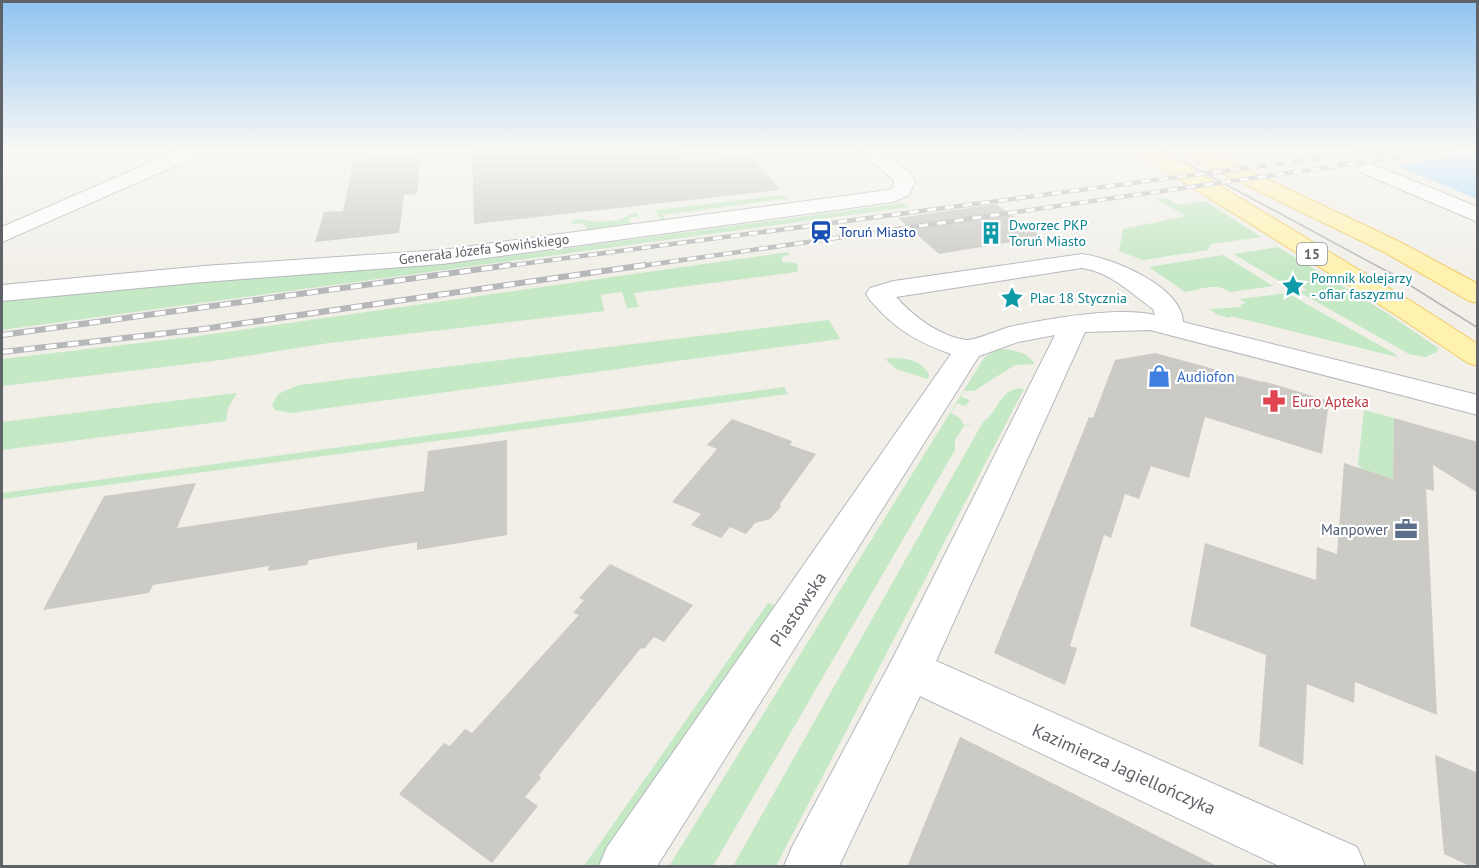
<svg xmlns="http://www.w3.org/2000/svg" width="1479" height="868" viewBox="0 0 1479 868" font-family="'PT Sans',sans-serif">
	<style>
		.green { fill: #c5e8c5 }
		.water { fill: #aadaff }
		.pier { fill: #f1efe8 }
		.building { fill: #cccac5 }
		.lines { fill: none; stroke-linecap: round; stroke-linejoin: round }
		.street-casing { stroke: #b5b8bc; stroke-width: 2 }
		.primary-casing { stroke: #f2c960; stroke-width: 2 }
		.street { fill: #fff; fill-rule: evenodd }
		.primary { fill: #fff2af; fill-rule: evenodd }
		.tram { stroke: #b6b7b8; stroke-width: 1.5 }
		.rail-far1-casing { stroke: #b6b7b8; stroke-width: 4.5 }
		.rail-casing { stroke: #b6b7b8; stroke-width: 6 }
		.rail-far1 { stroke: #fff; stroke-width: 3; stroke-dasharray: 9; stroke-linecap: butt }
		.rail { stroke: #fff; stroke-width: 4; stroke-dasharray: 11; stroke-linecap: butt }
		.labels { text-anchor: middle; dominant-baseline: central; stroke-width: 4.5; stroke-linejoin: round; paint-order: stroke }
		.far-culture-label { font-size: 14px; fill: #0d838f; stroke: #fff; text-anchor: start }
		.far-transit-label { font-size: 14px; fill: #164399; stroke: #fff; text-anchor: start }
		.far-street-label { font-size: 14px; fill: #5f6368; stroke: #fff }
		.shield { fill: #fff; stroke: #8f9295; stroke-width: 1.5 }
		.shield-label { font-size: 14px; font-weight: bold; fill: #5f6368 }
		.shop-label { font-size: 15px; fill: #366cbe; stroke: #fff; text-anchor: start }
		.health-label { font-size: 15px; fill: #be3a42; stroke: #fff; text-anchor: start }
		.service-label { font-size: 15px; fill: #4e5e75; stroke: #fff; text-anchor: end }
		.near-street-label { font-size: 18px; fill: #5f6368; stroke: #fff }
	</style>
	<rect width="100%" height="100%" fill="#f1efe8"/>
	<g class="green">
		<path d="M784,195L791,202L785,199L663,215L664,220L662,221L655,210Z"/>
		<path d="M1166,198L1177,205L1205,201L1261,237L1211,244L1208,250L1143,260L1119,251L1123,229L1186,216L1156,199Z"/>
		<path d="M904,203L909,207L2,330V301L360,268H390L502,257Z"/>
		<path d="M636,212L639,217L629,218L630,223L639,224L587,231L584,223L572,224V220L580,219L596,222L619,220Z"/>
		<path d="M1278,247L1387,313L1438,348L1437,352L1425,357L1409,354L1299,292L1307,290L1291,281L1283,283L1233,254Z"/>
		<path d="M788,252L790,255L784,256L781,259L783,262L796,263L798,266L797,272L634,293L639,307L627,308L622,292L601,295L604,311L329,343L214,361L2,386V359L191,337Z"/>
		<path d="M1223,255L1273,286L1230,292C1214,281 1201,290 1185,292L1149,267Z"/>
		<path d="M1287,293L1395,354L1397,357L1230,316V318L1218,315L1209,309L1242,307L1240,305L1246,303L1239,299Z"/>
		<path d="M829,320L840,339L291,413L275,410L272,405L278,394L299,385Z"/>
		<path d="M996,349C1011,349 1026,351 1035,364L1015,365L974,391H964L961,397L970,400L965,406L957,403L951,413L960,418L964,425C970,424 979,424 984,421C999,411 1001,385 1024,389L776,866H733L983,422L964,426L955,440V450L713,866H669L984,358Z"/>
		<path d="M895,358C910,359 922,361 929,375L928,379L896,369L885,359Z"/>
		<path d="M784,387L788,394L2,499V493Z"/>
		<path d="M237,393L228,408L226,421L2,450V422Z"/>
		<path d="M1364,410L1394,418L1393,479L1364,470L1358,465Z"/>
		<path d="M768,603L776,606L598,866H584Z"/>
	</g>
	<path class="water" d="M1359,150H1477V199Z"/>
	<path class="pier" d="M1421,150H1477V153L1389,166L1369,158Z"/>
	<g class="building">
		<path d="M472,150H679V163L751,155L780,190L474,224Z"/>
		<path d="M420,154L417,194L404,195L399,233L315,242L324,212L343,211L354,160Z"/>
		<path d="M996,204L1042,237L939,254L898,218Z"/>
		<path d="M1155,353L1262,382L1263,381L1329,401L1322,454L1205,417L1189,478L1151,466L1139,499L1125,494L1111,538L1104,535L1070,646L1077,648L1065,685L994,653L1089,417L1093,418L1115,360Z"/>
		<path d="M1394,418L1478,442V493L1433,465L1434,491L1426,489L1437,715L1355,682L1354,703L1307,684L1303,765L1259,746L1266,655L1190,626L1205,543L1316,580L1317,547L1337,554L1344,463L1393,479Z"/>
		<path d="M732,419L792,441L790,445L816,454L780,504L781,507L770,519L755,523L746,534L730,527L721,538L691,525L701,514L672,502L717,449L707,445Z"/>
		<path d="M507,440V535L417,550V542L309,560L307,565L268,571L269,566L153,585L149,593L43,610L104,496L196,483L177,528L424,491L428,451Z"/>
		<path d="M610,564L693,605L664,642L654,637L644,649L641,648L539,775L541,778L525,797L538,806L492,863L399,794L444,743L450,746L465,729L472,733L579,615L573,613L584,600L579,598Z"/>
		<path d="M960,737L1112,813L1219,867H907Z"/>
		<path d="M1435,755L1478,773V867H1472L1444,854Z"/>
	</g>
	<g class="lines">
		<g class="street-casing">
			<g id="street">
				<path d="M179,150H204L202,154L2,242V227Z"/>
				<path d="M857,150H879L910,173L915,181L909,195L893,202L442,264L204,282L2,301V285L204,266L442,250L888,190L893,188L894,180Z"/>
				<path d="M1369,163L1478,207V222L1362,173L1359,169L1362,165Z"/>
				<path d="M1082,254C1112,258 1182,286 1183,322L1478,395V415L1150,330L1085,332L936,661L1357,847L1365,866H1279L920,696L839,866H784L792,847L894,656L1055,335L1018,342L979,356L657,866H599L607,847L951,354C915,341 895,329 870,300L866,294L870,288L894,281ZM1082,268C1110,272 1131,293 1153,309L1155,315C1120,306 1045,319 1009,327C999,330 974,341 966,340C939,336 913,316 896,297Z"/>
			</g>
		</g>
		<g class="primary-casing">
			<g id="primary">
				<path d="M1137,150H1160L1414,303L1478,344V366L1468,363L1396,315L1139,154Z"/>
				<path d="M1180,150H1205L1400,242L1478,284V303L1469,301L1384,252L1182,154Z"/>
			</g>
		</g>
		<use href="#street" class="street"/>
		<use href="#primary" class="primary"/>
		<path class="tram" d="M1162,150L1392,274L1478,328"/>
		<g class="rail-far1-casing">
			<g id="rail-far1">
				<path d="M499,267L1381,150"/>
				<path d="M634,267L1448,150"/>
			</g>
		</g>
		<g class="rail-casing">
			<g id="rail">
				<path d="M2,335L510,265"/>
				<path d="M2,352L203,329L645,265"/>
			</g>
		</g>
		<use href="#rail-far1" class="rail-far1"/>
		<use href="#rail" class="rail"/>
	</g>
	<linearGradient id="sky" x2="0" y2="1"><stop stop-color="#8fc3f1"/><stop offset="0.55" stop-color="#f9f8f5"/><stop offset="1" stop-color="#f9f8f5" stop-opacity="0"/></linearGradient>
	<rect width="1479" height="272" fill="url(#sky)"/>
	<defs>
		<g id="station-bare" transform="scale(1.8)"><path d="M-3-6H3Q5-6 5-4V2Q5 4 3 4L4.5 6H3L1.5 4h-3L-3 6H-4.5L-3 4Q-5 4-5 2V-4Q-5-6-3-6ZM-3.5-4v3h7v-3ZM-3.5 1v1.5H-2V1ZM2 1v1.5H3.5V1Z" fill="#1a4fb4" stroke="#fff" stroke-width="2.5" paint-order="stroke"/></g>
		<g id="building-bare" transform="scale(1.8)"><path d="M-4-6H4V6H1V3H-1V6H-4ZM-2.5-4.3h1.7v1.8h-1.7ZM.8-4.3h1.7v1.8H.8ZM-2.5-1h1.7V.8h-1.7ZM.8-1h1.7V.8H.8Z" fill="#0f9aa8" stroke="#fff" stroke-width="2.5" paint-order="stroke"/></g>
		<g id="sight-bare" transform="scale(1.8)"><path d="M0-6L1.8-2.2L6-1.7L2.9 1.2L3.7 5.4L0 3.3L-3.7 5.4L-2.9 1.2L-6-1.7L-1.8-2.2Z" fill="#0f9aa8" stroke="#fff" stroke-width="2.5" paint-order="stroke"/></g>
		<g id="shop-bare" transform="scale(1.8)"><path d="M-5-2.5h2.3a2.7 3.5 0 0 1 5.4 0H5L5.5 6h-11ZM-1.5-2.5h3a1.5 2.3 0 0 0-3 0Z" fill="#3f7fe0" stroke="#fff" stroke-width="2.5" paint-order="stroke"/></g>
		<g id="pharmacy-bare" transform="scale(1.8)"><path d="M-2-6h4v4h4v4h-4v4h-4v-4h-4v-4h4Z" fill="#e0444e" stroke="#fff" stroke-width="2.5" paint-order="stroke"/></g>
		<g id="office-bare" transform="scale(1.8)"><path d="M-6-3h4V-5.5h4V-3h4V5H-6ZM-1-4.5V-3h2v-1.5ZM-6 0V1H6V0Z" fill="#5c6f8a" stroke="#fff" stroke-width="2.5" paint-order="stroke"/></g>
	</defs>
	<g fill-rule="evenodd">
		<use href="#station-bare" x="821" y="232"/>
		<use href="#building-bare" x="991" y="233"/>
		<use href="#sight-bare" x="1293" y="286"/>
		<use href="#sight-bare" x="1012" y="298"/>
		<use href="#shop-bare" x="1159" y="376"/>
		<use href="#pharmacy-bare" x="1274" y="401"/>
		<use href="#office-bare" x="1406" y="529"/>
	</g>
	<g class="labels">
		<g class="far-culture-label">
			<text x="1009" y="225">Dworzec PKP<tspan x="1009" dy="16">Toruń Miasto</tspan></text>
			<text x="1311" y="278">Pomnik kolejarzy<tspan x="1311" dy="16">- ofiar faszyzmu</tspan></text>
			<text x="1030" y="298">Plac 18 Stycznia</text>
		</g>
		<g class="far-transit-label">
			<text x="839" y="232">Toruń Miasto</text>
		</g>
		<g class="far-street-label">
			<text transform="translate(484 249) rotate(-7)">Generała Józefa Sowińskiego</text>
		</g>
		<rect class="shield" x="1297" y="243" width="30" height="22" rx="4.5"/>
		<g class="shield-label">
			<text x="1312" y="254">15</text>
		</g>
		<g class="shop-label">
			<text x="1177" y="376">Audiofon</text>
		</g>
		<g class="health-label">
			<text x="1292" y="401">Euro Apteka</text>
		</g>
		<g class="service-label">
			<text x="1388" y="529">Manpower</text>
		</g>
		<g class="near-street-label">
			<text transform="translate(798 609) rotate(-56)">Piastowska</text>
			<text transform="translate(1124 769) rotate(24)">Kazimierza Jagiellończyka</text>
		</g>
	</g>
	<rect width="1479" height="868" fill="none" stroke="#5f6368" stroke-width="6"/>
</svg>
